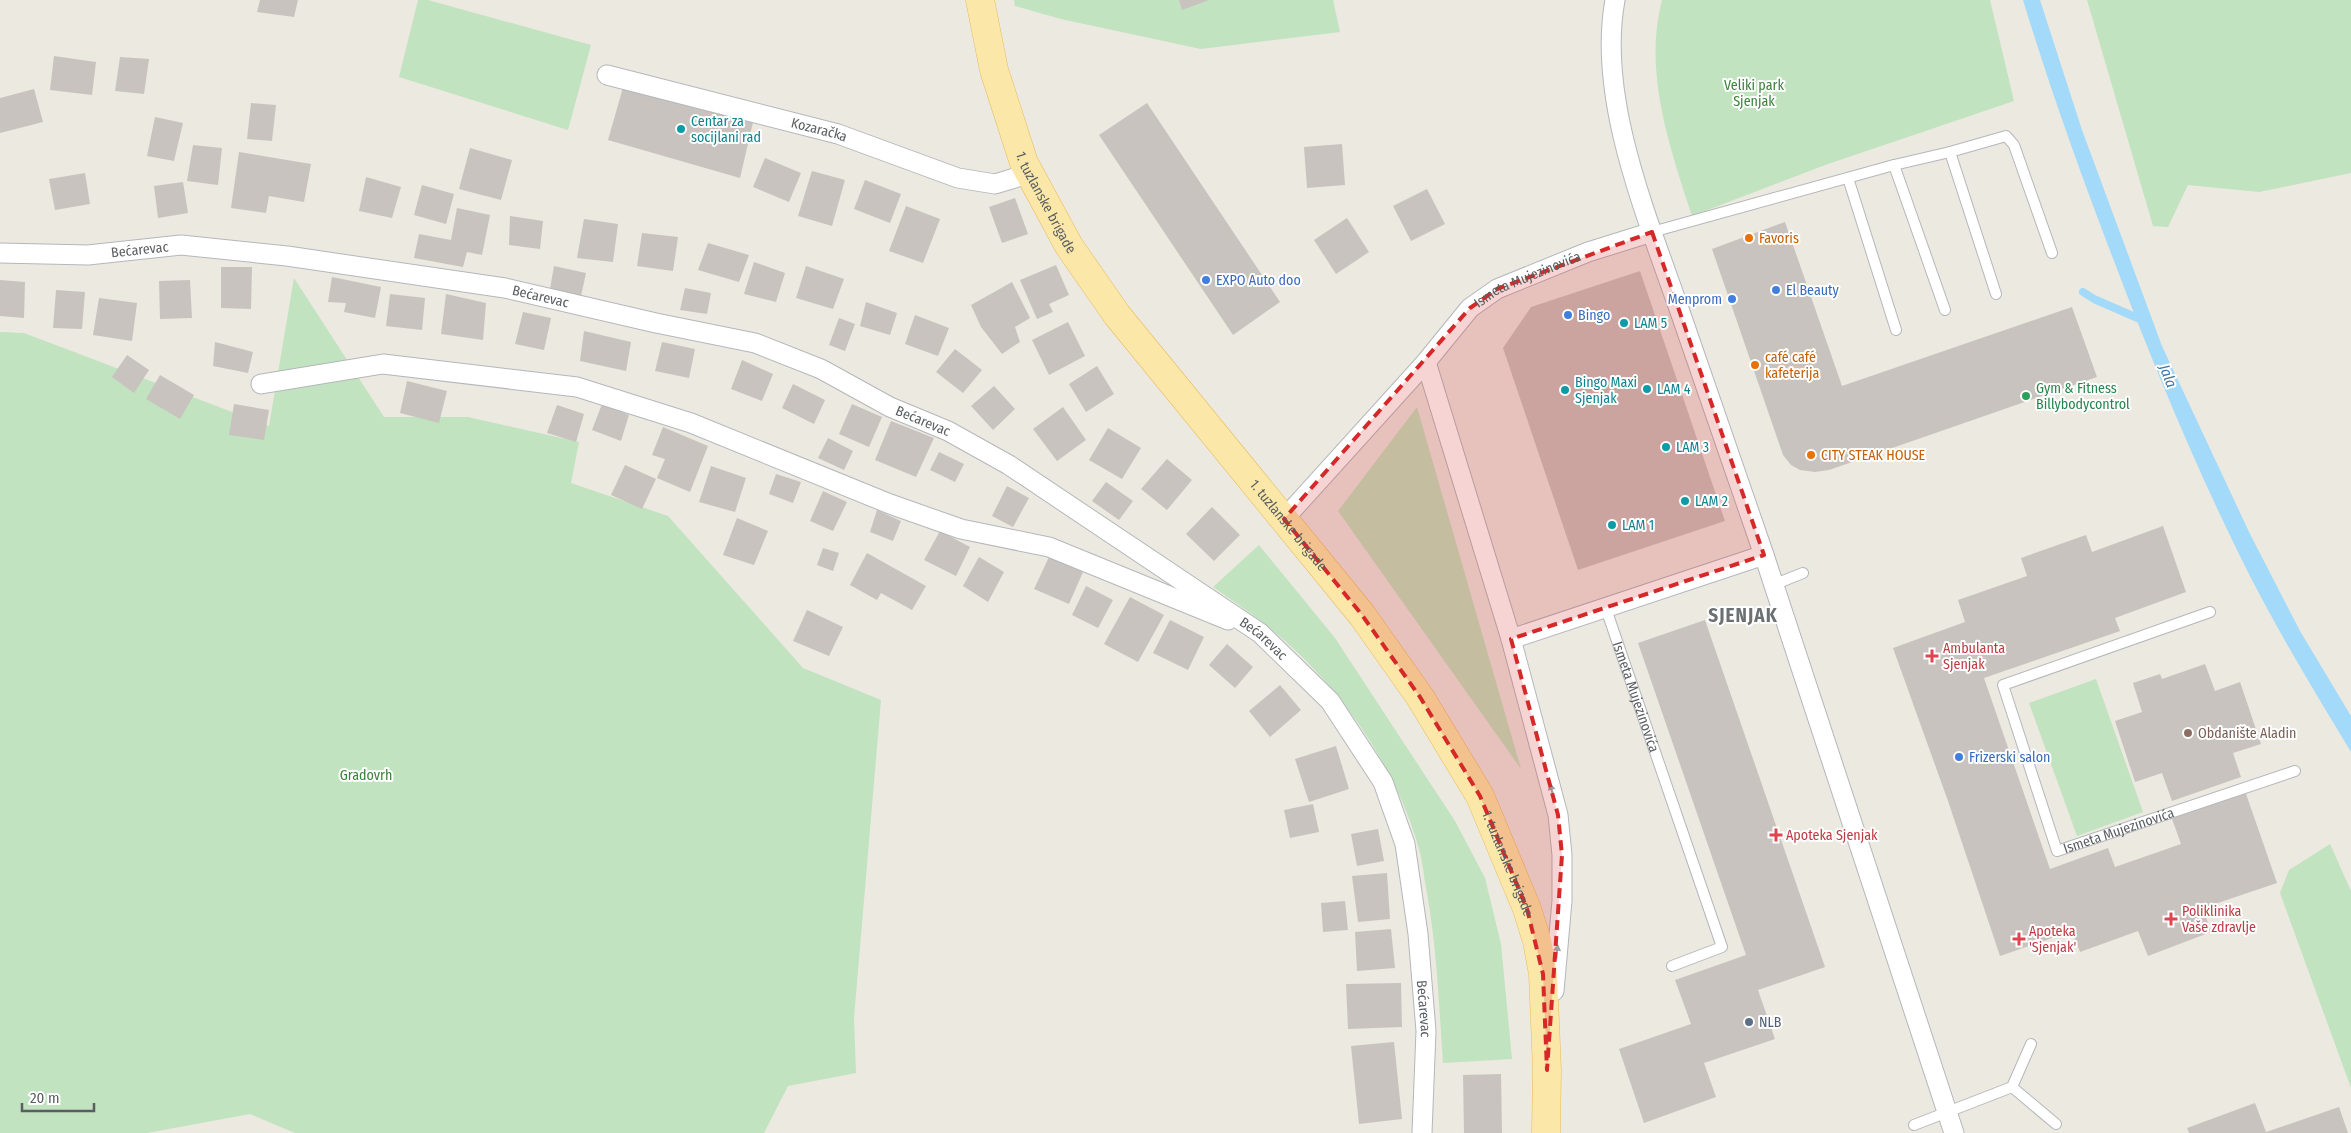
<svg xmlns="http://www.w3.org/2000/svg" width="2351" height="1133" viewBox="0 0 2351 1133" font-family="'Fira Sans Condensed',sans-serif">
	<style>
		.green { fill: #c1e3bf }
		.water { fill: #a3dafa }
		.lines { fill: none; stroke-linecap: round; stroke-linejoin: round }
		.stream { stroke: #a3dafa; stroke-width: 8 }
		.building { fill: #c8c3be }
		.lane-casing { stroke: #b4b7bb; stroke-width: 12 }
		.street-casing { stroke: #b4b7bb; stroke-width: 21 }
		.primary-casing { stroke: #e9b95d; stroke-width: 29 }
		.lane { stroke: #fff; stroke-width: 10 }
		.street { stroke: #fff; stroke-width: 19 }
		.primary { stroke: #fbe8a8; stroke-width: 28 }
		.oneway { fill: #9c9ea0 }
		.marked { fill: #d62828; fill-opacity: 0.2; stroke: #d62828; stroke-width: 4; stroke-dasharray: 10 6; stroke-linejoin: round }
		.culture-dot { fill: #0f9aa8; stroke: #fff; stroke-width: 2 }
		.food-dot { fill: #e8710a; stroke: #fff; stroke-width: 2 }
		.shop-dot { fill: #3f7fe0; stroke: #fff; stroke-width: 2 }
		.leisure-dot { fill: #2e9e5b; stroke: #fff; stroke-width: 2 }
		.health-dot { fill: #e0444e; stroke: #fff; stroke-width: 2 }
		.education-dot { fill: #8d6e63; stroke: #fff; stroke-width: 2 }
		.service-dot { fill: #5c6f8a; stroke: #fff; stroke-width: 2 }
		.labels { text-anchor: middle; dominant-baseline: central; stroke-width: 4; stroke-linejoin: round; paint-order: stroke }
		.park-label { font-size: 14px; fill: #3a8239; stroke: #fff }
		.culture-label { font-size: 14px; fill: #0d838f; stroke: #fff; text-anchor: start }
		.street-label { font-size: 14px; fill: #5a5e61; stroke: #fff }
		.food-label { font-size: 14px; fill: #c56008; stroke: #fff; text-anchor: start }
		.shop-label { font-size: 14px; fill: #366cbe; stroke: #fff; text-anchor: start }
		.leisure-label { font-size: 14px; fill: #27864d; stroke: #fff; text-anchor: start }
		.health-label { font-size: 14px; fill: #be3a42; stroke: #fff; text-anchor: start }
		.education-label { font-size: 14px; fill: #785e54; stroke: #fff; text-anchor: start }
		.service-label { font-size: 14px; fill: #4e5e75; stroke: #fff; text-anchor: start }
		.water-label { font-size: 15px; font-style: italic; fill: #3f76a2; stroke: #fff }
		.district-label { font-size: 19px; font-weight: bold; letter-spacing: 1px; fill: #6b7073; stroke: #fff }
	</style>
	<rect width="100%" height="100%" fill="#ece9e1"/>
	<g class="green">
		<path d="M418,0H428L591,45L568,130L399,77Z"/>
		<path d="M1014,0H1333L1340,32L1201,49L1061,19L1015,6Z"/>
		<path d="M1662,0H1990L2014,101L1828,164L1692,216C1670,148 1643,72 1662,0Z"/>
		<path d="M2087,0H2351V173L2259,192L2188,185L2168,227L2153,226Z"/>
		<path d="M294,278L384,417H468L579,442L571,483L668,516L803,668L881,700L854,1018L856,1073L788,1086L764,1133H295L250,1114L147,1133H0V332L24,333L269,426Z"/>
		<path d="M1417,407L1521,769L1338,511Z"/>
		<path d="M1259,545L1335,638L1455,821L1485,878L1501,944L1512,1059L1443,1063C1439,1006 1437,950 1427,893C1424,879 1423,863 1419,849C1396,767 1342,689 1277,634C1257,617 1234,602 1213,587Z"/>
		<path d="M2096,679L2143,812L2077,836L2029,703Z"/>
		<path d="M2330,844L2351,891V1088L2280,893L2289,870Z"/>
	</g>
	<path class="water" d="M2023,0H2040L2082,130L2162,346L2250,534L2300,631L2351,716V752C2311,686 2271,620 2237,550C2191,456 2151,359 2114,261C2081,175 2050,89 2023,0Z"/>
	<g class="lines">
		<path class="stream" d="M2083,292L2094,299L2142,320"/>
	</g>
	<g class="building">
		<path d="M260,0H298L294,17L257,12Z"/>
		<path d="M1179,0H1209L1182,10Z"/>
		<path d="M54,56L96,62L92,95L50,90Z"/>
		<path d="M120,57L149,59L144,94L115,91Z"/>
		<path d="M624,84L754,118L740,178L608,140Z"/>
		<path d="M34,89L43,122L0,133V98Z"/>
		<path d="M251,103L276,105L272,141L247,139Z"/>
		<path d="M1147,103L1280,302L1233,335L1099,135Z"/>
		<path d="M155,117L183,123L174,161L147,156Z"/>
		<path d="M1342,144L1345,185L1307,188L1304,147Z"/>
		<path d="M193,145L222,148L218,185L187,181Z"/>
		<path d="M470,148L512,160L501,200L459,189Z"/>
		<path d="M239,152L311,164L304,202L269,196L266,213L231,208Z"/>
		<path d="M765,158L801,173L789,202L753,187Z"/>
		<path d="M812,171L845,180L832,226L798,216Z"/>
		<path d="M85,173L90,204L55,210L49,179Z"/>
		<path d="M366,177L401,187L392,218L359,211Z"/>
		<path d="M865,180L901,194L890,223L854,209Z"/>
		<path d="M183,182L188,213L158,218L154,186Z"/>
		<path d="M422,185L454,194L446,224L414,215Z"/>
		<path d="M1427,189L1445,224L1411,241L1393,206Z"/>
		<path d="M1015,198L1028,234L1002,243L989,207Z"/>
		<path d="M906,206L940,219L923,263L889,251Z"/>
		<path d="M457,208L490,215L482,255L467,252L463,267L414,258L419,234L451,240Z"/>
		<path d="M510,216L543,221L540,249L509,245Z"/>
		<path d="M1347,218L1369,252L1336,274L1314,240Z"/>
		<path d="M584,219L618,224L613,262L577,258Z"/>
		<path d="M1785,222L1842,386L2072,307L2097,377L1829,470L1815,472L1800,470L1791,465L1783,455L1712,249Z"/>
		<path d="M642,233L678,237L673,271L637,266Z"/>
		<path d="M708,243L749,255L739,282L698,270Z"/>
		<path d="M754,262L785,273L776,302L744,294Z"/>
		<path d="M1056,265L1069,295L1049,304L1053,312L1037,319L1020,280Z"/>
		<path d="M554,266L586,273L581,296L550,289Z"/>
		<path d="M806,266L844,279L833,309L796,298Z"/>
		<path d="M221,267H252L251,309L221,308Z"/>
		<path d="M1640,271L1725,521L1578,570L1503,348L1531,307Z"/>
		<path d="M332,277L381,287L375,318L344,312L346,303L328,302Z"/>
		<path d="M0,280L25,282L24,318L0,316Z"/>
		<path d="M190,280L192,318L160,319L159,281Z"/>
		<path d="M1012,282L1030,318L1015,327L1020,342L1002,354L981,327L971,305Z"/>
		<path d="M685,288L711,293L707,314L680,310Z"/>
		<path d="M56,290L85,292L82,329L53,328Z"/>
		<path d="M390,294L425,298L422,330L386,326Z"/>
		<path d="M446,294L486,303L483,340L441,334Z"/>
		<path d="M99,298L137,303L132,341L93,335Z"/>
		<path d="M866,302L897,313L890,335L860,326Z"/>
		<path d="M523,312L551,318L544,350L515,344Z"/>
		<path d="M915,315L949,328L938,356L905,344Z"/>
		<path d="M839,318L855,324L845,351L829,345Z"/>
		<path d="M1068,322L1085,356L1049,375L1032,340Z"/>
		<path d="M584,331L631,342L626,371L580,361Z"/>
		<path d="M215,342L253,352L248,373L213,366Z"/>
		<path d="M662,342L695,349L689,378L655,371Z"/>
		<path d="M955,349L982,370L963,393L936,372Z"/>
		<path d="M127,355L149,370L134,393L112,377Z"/>
		<path d="M742,360L773,374L762,401L731,389Z"/>
		<path d="M1097,366L1114,394L1086,412L1069,384Z"/>
		<path d="M160,375L194,395L180,419L146,399Z"/>
		<path d="M407,381L447,391L439,423L400,413Z"/>
		<path d="M793,384L825,400L814,424L782,408Z"/>
		<path d="M994,386L1015,409L993,430L971,406Z"/>
		<path d="M234,404L269,410L264,440L229,435Z"/>
		<path d="M602,404L629,415L621,441L592,430Z"/>
		<path d="M852,404L882,417L869,447L839,434Z"/>
		<path d="M557,405L584,414L576,442L547,433Z"/>
		<path d="M1063,407L1086,440L1057,461L1033,429Z"/>
		<path d="M891,421L934,438L916,477L875,460Z"/>
		<path d="M663,427L708,446L690,492L657,478L665,459L652,455Z"/>
		<path d="M1108,428L1141,448L1122,479L1089,460Z"/>
		<path d="M828,438L853,451L844,470L818,458Z"/>
		<path d="M939,452L964,464L955,482L930,470Z"/>
		<path d="M1167,459L1192,480L1167,510L1141,489Z"/>
		<path d="M625,465L656,479L642,509L611,495Z"/>
		<path d="M711,466L746,478L735,512L699,502Z"/>
		<path d="M776,474L801,482L793,503L769,494Z"/>
		<path d="M1106,482L1133,501L1119,520L1092,501Z"/>
		<path d="M1007,486L1029,498L1013,527L992,516Z"/>
		<path d="M823,491L847,502L833,531L810,521Z"/>
		<path d="M1212,507L1240,535L1214,561L1186,534Z"/>
		<path d="M877,510L901,521L893,541L870,532Z"/>
		<path d="M737,518L768,531L754,565L723,555Z"/>
		<path d="M2163,526L2186,592L2115,618L2120,631L1984,678L2050,869L2108,848L2115,867L2181,844L2171,816L2245,791L2277,883L2203,908L2211,932L2148,956L2138,931L2080,952L2072,931L2000,956L1948,801L1893,648L1965,622L1958,600L2027,576L2021,558L2086,535L2092,552Z"/>
		<path d="M940,531L970,547L956,576L924,560Z"/>
		<path d="M823,548L839,553L833,571L817,565Z"/>
		<path d="M867,553L926,586L912,610L881,593L877,600L850,585Z"/>
		<path d="M979,557L1004,572L988,602L963,586Z"/>
		<path d="M1049,557L1083,572L1069,604L1034,589Z"/>
		<path d="M1086,586L1113,600L1098,628L1072,615Z"/>
		<path d="M1130,597L1164,615L1138,662L1104,644Z"/>
		<path d="M807,610L843,627L829,656L793,641Z"/>
		<path d="M1170,620L1204,637L1188,670L1153,653Z"/>
		<path d="M1705,620L1825,967L1758,990L1775,1039L1704,1063L1716,1097L1644,1123L1619,1049L1691,1024L1675,980L1746,955L1638,643Z"/>
		<path d="M1227,644L1253,667L1235,688L1209,665Z"/>
		<path d="M2205,664L2215,691L2240,682L2261,744L2233,753L2241,777L2172,801L2162,773L2135,782L2115,721L2142,712L2133,683L2160,674L2162,679Z"/>
		<path d="M1280,685L1301,710L1270,737L1249,711Z"/>
		<path d="M1336,746L1349,789L1309,802L1295,759Z"/>
		<path d="M1313,804L1319,832L1290,838L1284,810Z"/>
		<path d="M1378,829L1384,861L1357,866L1351,834Z"/>
		<path d="M1387,873L1390,919L1358,922L1352,876Z"/>
		<path d="M1345,901L1348,930L1323,932L1321,903Z"/>
		<path d="M1391,929L1395,968L1357,971L1355,932Z"/>
		<path d="M1401,983L1402,1027L1348,1029L1346,984Z"/>
		<path d="M1394,1042L1402,1119L1359,1124L1351,1046Z"/>
		<path d="M1501,1074L1502,1133H1464L1463,1075Z"/>
		<path d="M2255,1103L2266,1132L2339,1107L2348,1133H2189L2187,1128Z"/>
	</g>
	<g class="lines">
		<g class="lane-casing">
			<g id="lane">
				<path d="M1950,152L2006,136L2014,145L2052,253"/>
				<path d="M1894,165L1950,152L1996,294"/>
				<path d="M1848,178L1896,330"/>
				<path d="M1652,232L1894,165L1945,310"/>
				<path d="M1773,585L1803,573"/>
				<path id="s1" d="M1605,606L1722,947L1672,966"/>
				<path id="s2" d="M2210,612L2003,685L2057,851L2295,771"/>
				<path d="M2031,1044L2012,1087L2056,1124"/>
				<path d="M1914,1125L2012,1087"/>
			</g>
		</g>
		<g class="street-casing">
			<g id="street">
				<path d="M1615,0C1597,98 1646,214 1678,306C1707,389 1736,472 1764,555C1828,747 1891,940 1954,1133"/>
				<path id="s3" d="M607,75L838,134L958,178L995,184L1028,174"/>
				<path id="s4" d="M0,253L88,255L181,245L287,256L505,288L656,323L755,343L821,369L890,407L948,431L1009,465L1260,633L1330,701L1383,782L1405,844L1418,934L1426,1031L1422,1133"/>
				<path d="M1426,362L1511,639L1558,815L1562,855V901L1554,991"/>
				<path d="M261,384L383,364L577,387L691,423L890,504L961,529L1049,547L1228,620"/>
				<path id="s5" d="M1284,519L1426,362L1470,308L1497,289L1588,252L1652,232"/>
				<path d="M1511,639L1764,555"/>
			</g>
		</g>
		<g class="primary-casing">
			<g id="primary">
				<path id="s6" d="M980,0L994,70L1024,163L1069,246L1117,315L1362,615L1420,697L1480,796L1527,909L1537,941L1543,974L1547,1070L1546,1133"/>
			</g>
		</g>
		<use href="#lane" class="lane"/>
		<use href="#street" class="street"/>
		<use href="#primary" class="primary"/>
	</g>
	<defs><path id="oneway-solid" d="M-6-.8H1V-3.2L6.5 0L1 3.2V.8H-6Z" transform="scale(1.25)"/></defs>
	<g class="oneway">
		<use href="#oneway-solid" transform="translate(1552 791) rotate(-105)"/>
		<use href="#oneway-solid" transform="translate(1557 952) rotate(-84)"/>
	</g>
	<path class="marked" d="M1652,232L1764,555L1511,639L1558,815L1562,855L1547,1070L1543,974L1527,909L1480,796L1420,697L1362,615L1284,519L1470,308L1497,289Z"/>
	<g class="culture-dot">
		<circle cx="681" cy="129" r="5"/>
		<circle cx="1624" cy="323" r="5"/>
		<circle cx="1647" cy="389" r="5"/>
		<circle cx="1565" cy="390" r="5"/>
		<circle cx="1666" cy="447" r="5"/>
		<circle cx="1685" cy="501" r="5"/>
		<circle cx="1612" cy="525" r="5"/>
	</g>
	<g class="food-dot">
		<circle cx="1749" cy="238" r="5"/>
		<circle cx="1755" cy="365" r="5"/>
		<circle cx="1811" cy="455" r="5"/>
	</g>
	<g class="shop-dot">
		<circle cx="1206" cy="280" r="5"/>
		<circle cx="1776" cy="290" r="5"/>
		<circle cx="1732" cy="299" r="5"/>
		<circle cx="1568" cy="315" r="5"/>
		<circle cx="1959" cy="757" r="5"/>
	</g>
	<circle class="leisure-dot" cx="2026" cy="396" r="5"/>
	<g class="health-dot">
		<path d="M1929.5 648.5h5v5h5v5h-5v5h-5v-5h-5v-5h5z"/>
		<path d="M1773.5 827.5h5v5h5v5h-5v5h-5v-5h-5v-5h5z"/>
		<path d="M2168.5 911.5h5v5h5v5h-5v5h-5v-5h-5v-5h5z"/>
		<path d="M2016.5 931.5h5v5h5v5h-5v5h-5v-5h-5v-5h5z"/>
	</g>
	<circle class="education-dot" cx="2188" cy="733" r="5"/>
	<circle class="service-dot" cx="1749" cy="1022" r="5"/>
	<g class="labels">
		<g class="park-label">
			<text x="1754" y="85">Veliki park<tspan x="1754" dy="16">Sjenjak</tspan></text>
			<text x="366" y="775">Gradovrh</text>
		</g>
		<g class="culture-label">
			<text x="691" y="121">Centar za<tspan x="691" dy="16">socijlani rad</tspan></text>
			<text x="1634" y="323">LAM 5</text>
			<text x="1575" y="382">Bingo Maxi<tspan x="1575" dy="16">Sjenjak</tspan></text>
			<text x="1657" y="389">LAM 4</text>
			<text x="1676" y="447">LAM 3</text>
			<text x="1695" y="501">LAM 2</text>
			<text x="1622" y="525">LAM 1</text>
		</g>
		<g class="street-label">
			<text stroke="none"><textPath href="#s3" startOffset="219">Kozaračka</textPath></text>
			<text stroke="none"><textPath href="#s6" startOffset="214">1. tuzlanske brigade</textPath></text>
			<text stroke="none"><textPath href="#s4" startOffset="140">Bećarevac</textPath></text>
			<text stroke="none"><textPath href="#s5" startOffset="346">Ismeta Mujezinovića</textPath></text>
			<text stroke="none"><textPath href="#s4" startOffset="545">Bećarevac</textPath></text>
			<text stroke="none"><textPath href="#s4" startOffset="950">Bećarevac</textPath></text>
			<text stroke="none"><textPath href="#s6" startOffset="619">1. tuzlanske brigade</textPath></text>
			<text stroke="none"><textPath href="#s4" startOffset="1355">Bećarevac</textPath></text>
			<text stroke="none"><textPath href="#s1" startOffset="96">Ismeta Mujezinovića</textPath></text>
			<text stroke="none"><textPath href="#s2" startOffset="459">Ismeta Mujezinovića</textPath></text>
			<text stroke="none"><textPath href="#s6" startOffset="1024">1. tuzlanske brigade</textPath></text>
			<text stroke="none"><textPath href="#s4" startOffset="1775">Bećarevac</textPath></text>
		</g>
		<g class="food-label">
			<text x="1759" y="238">Favoris</text>
			<text x="1765" y="357">café café<tspan x="1765" dy="16">kafeterija</tspan></text>
			<text x="1821" y="455">CITY STEAK HOUSE</text>
		</g>
		<g class="shop-label">
			<text x="1216" y="280">EXPO Auto doo</text>
			<text x="1786" y="290">El Beauty</text>
			<text x="1722" y="299" text-anchor="end">Menprom</text>
			<text x="1578" y="315">Bingo</text>
			<text x="1969" y="757">Frizerski salon</text>
		</g>
		<g class="leisure-label">
			<text x="2036" y="388">Gym &amp; Fitness<tspan x="2036" dy="16">Billybodycontrol</tspan></text>
		</g>
		<g class="health-label">
			<text x="1943" y="648">Ambulanta<tspan x="1943" dy="16">Sjenjak</tspan></text>
			<text x="1786" y="835">Apoteka Sjenjak</text>
			<text x="2182" y="911">Poliklinika<tspan x="2182" dy="16">Vaše zdravlje</tspan></text>
			<text x="2029" y="931">Apoteka<tspan x="2029" dy="16">'Sjenjak'</tspan></text>
		</g>
		<g class="education-label">
			<text x="2198" y="733">Obdanište Aladin</text>
		</g>
		<g class="service-label">
			<text x="1759" y="1022">NLB</text>
		</g>
		<g class="water-label">
			<text transform="translate(2168 376) rotate(68)">Jala</text>
		</g>
		<g class="district-label">
			<text x="1743" y="615">SJENJAK</text>
		</g>
	</g>
	<path d="M22 1103v8h72v-8" fill="none" stroke="#5a5e61" stroke-width="2.5"/>
	<text x="30" y="1103" font-size="15" fill="#5a5e61" stroke="#ffffff" stroke-width="4" paint-order="stroke">20 m</text>
</svg>
